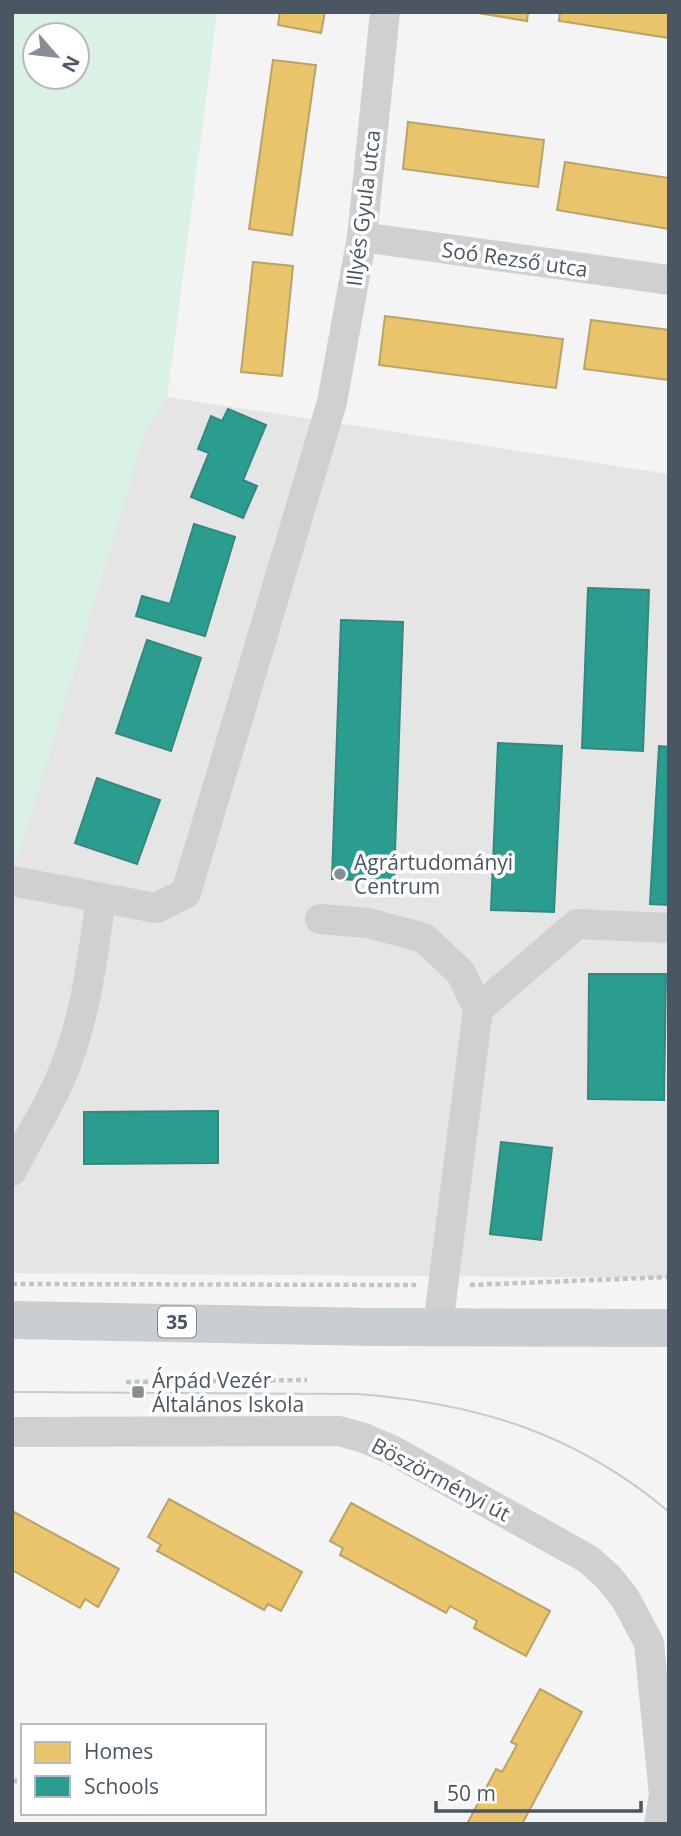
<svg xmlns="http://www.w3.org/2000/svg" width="681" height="1836" viewBox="0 0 681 1836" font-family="'Open Sans',sans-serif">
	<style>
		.education { fill: #e6e5e6; fill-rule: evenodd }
		.green { fill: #d9f2e3; fill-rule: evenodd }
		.homes { fill: #e9c46a; stroke: #b9a367; stroke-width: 2 }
		.schools { fill: #2a9d8f; stroke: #348881; stroke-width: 2 }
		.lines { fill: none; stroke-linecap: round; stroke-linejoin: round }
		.path { stroke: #bcc7c4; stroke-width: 4.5; stroke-dasharray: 5 3.5; stroke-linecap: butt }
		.minor { stroke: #ced0d2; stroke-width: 30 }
		.major { stroke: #caced1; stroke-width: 38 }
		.tram { stroke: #c9cacc; stroke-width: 2 }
		.poi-dot { fill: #868d94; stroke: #fff; stroke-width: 2.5 }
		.labels { text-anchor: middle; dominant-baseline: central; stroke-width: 7; stroke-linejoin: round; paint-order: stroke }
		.shield { fill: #fff; stroke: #808990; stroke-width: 2 }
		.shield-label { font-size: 19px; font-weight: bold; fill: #4a5661 }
		.street-label { font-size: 21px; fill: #4a5661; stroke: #fff }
		.poi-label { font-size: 21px; fill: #4a5661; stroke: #fff; text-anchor: start }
	</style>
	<rect width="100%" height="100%" fill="#f4f4f4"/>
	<path class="education" d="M12,12H217L167,397L669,474V1278L12,1273ZM35,35H77V77H35Z"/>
	<path class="green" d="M12,12H217L167,397L145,433L19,855L12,853ZM35,35H77V77H35Z"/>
	<g class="homes">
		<path d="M280,12H325L321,33L278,25Z"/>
		<path d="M472,12H528L527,21Z"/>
		<path d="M560,12H669V38L559,21Z"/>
		<path d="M273,60L316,65L292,235L249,229Z"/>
		<path d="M408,122L544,140L538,187L403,169Z"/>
		<path d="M565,162L669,178V229L557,210Z"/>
		<path d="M253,262L293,266L282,376L241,372Z"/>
		<path d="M385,316L563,339L556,388L379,365Z"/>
		<path d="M591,320L669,330V380L584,369Z"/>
		<path d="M169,1499L302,1572L281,1611L268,1604L264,1610L157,1551L161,1545L148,1537Z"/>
		<path d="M351,1503L550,1611L526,1656L474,1628L477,1621L450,1606L446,1613L340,1555L343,1548L330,1541Z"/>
		<path d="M12,1511L119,1569L98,1607L85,1599L80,1608L12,1570Z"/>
		<path d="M540,1689L582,1712L522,1824H467L496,1769L502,1772L517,1745L511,1742Z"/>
	</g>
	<g class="schools">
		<path d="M228,409L266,425L243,480L257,486L243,518L191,497L209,453L198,449L211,416L222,421Z"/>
		<path d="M194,524L235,537L205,636L136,616L142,596L170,604Z"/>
		<path d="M588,588L649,590L643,751L582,748Z"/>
		<path d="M341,620L403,622L394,881L332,879Z"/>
		<path d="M147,640L201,658L171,751L116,733Z"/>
		<path d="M498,743L562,746L554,912L491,910Z"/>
		<path d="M659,746L669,747V905L650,904Z"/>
		<path d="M97,778L160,800L137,864L75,843Z"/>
		<path d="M589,974H666L664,1100L588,1099Z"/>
		<path d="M218,1111V1163L84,1164V1112Z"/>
		<path d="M501,1142L552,1148L541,1240L490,1234Z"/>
	</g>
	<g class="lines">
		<g class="path">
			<path d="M12,1284L416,1285"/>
			<path d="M470,1285L669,1277"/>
			<path d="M126,1382L307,1380"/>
			<path d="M12,1781H23"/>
		</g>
		<g class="minor">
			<path d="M362,237L669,280"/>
			<path d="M12,881L156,908L186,893L332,402L362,237L385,12"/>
			<path d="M320,919L368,923L424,938L461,973L478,1009"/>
			<path d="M12,1171C26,1141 44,1115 57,1086C85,1026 92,962 101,898"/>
			<path d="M438,1326L478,1009L577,924L669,928"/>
			<path d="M12,1432L339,1431L364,1438L392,1450L588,1559L608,1577L625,1598L649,1643L664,1795L659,1824"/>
		</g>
		<path class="major" d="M12,1320L372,1327L669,1328"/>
		<path class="tram" d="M12,1392L357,1394C476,1403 576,1433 669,1512"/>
	</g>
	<g class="poi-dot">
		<circle cx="340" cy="874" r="7"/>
		<rect x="131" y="1385" width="14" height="14" rx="3.5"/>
	</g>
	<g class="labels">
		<rect class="shield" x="158" y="1306.5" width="38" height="31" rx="5"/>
		<g class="shield-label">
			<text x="177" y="1322">35</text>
		</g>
		<g class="street-label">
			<text transform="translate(363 208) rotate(-83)">Illyés Gyula utca</text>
			<text transform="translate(515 259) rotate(8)">Soó Rezső utca</text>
			<text transform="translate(441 1479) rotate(28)">Böszörményi út</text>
		</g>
		<g class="poi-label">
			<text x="354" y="862">Agrártudományi<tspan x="354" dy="24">Centrum</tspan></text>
			<text x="152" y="1380">Árpád Vezér<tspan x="152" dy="24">Általános Iskola</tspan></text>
		</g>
	</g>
	<rect width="681" height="1836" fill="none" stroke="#4a5661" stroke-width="28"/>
	<rect x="21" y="1724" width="245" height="91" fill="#ffffff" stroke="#b7bbc0" stroke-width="2"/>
	<rect x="35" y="1742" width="35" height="21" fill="#e9c46a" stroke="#b7bbc0" stroke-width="2"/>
	<text x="84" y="1759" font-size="21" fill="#4a5661">Homes</text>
	<rect x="35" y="1776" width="35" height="21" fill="#2a9d8f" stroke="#b7bbc0" stroke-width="2"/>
	<text x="84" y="1794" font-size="21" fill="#4a5661">Schools</text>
	<g transform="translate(56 56) rotate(118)"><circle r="33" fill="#ffffff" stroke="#b7bbc0" stroke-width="2"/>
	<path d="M0-5L12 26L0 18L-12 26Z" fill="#868d94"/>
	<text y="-10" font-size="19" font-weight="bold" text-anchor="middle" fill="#4a5661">N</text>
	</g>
	<path d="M436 1801v10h205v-10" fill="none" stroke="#4a5661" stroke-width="3.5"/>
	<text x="447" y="1801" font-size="21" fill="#4a5661" stroke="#ffffff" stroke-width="5" paint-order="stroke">50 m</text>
</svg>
